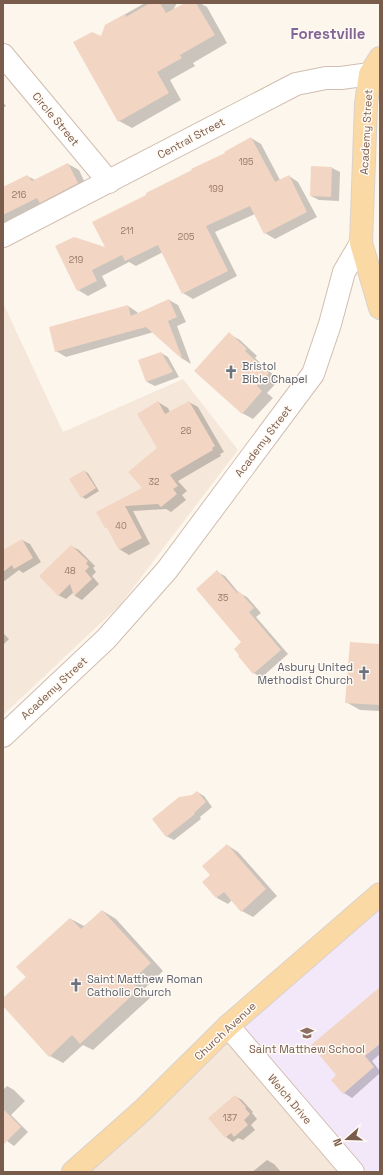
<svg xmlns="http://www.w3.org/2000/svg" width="383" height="1175" viewBox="0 0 383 1175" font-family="'Space Grotesk',sans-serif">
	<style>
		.residential { fill: #f5e8da }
		.education { fill: #f3e8fa }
		.shadow { fill: #0003 }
		.building { fill: #f3d5c3 }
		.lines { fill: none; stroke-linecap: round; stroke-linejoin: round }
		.minor-casing { stroke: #d1beb0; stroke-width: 24 }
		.major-casing { stroke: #dad1cd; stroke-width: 24 }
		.minor { stroke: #fff; stroke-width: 22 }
		.major { stroke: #fbd9a5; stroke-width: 22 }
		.labels { text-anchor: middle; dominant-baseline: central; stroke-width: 3; stroke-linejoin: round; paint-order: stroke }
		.number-label { font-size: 9px; fill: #987a6a }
		.street-label { font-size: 11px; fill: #7a5c4d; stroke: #fffaf3 }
		.worship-label { font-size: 11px; fill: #5b616d; stroke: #fffaf3; text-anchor: start }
		.education-label { font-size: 11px; fill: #785e54; stroke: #fffaf3 }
		.district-label { font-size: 15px; font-weight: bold; fill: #846695; stroke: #fffaf3 }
	</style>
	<rect width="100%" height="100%" fill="#fdf6ec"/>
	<g class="residential">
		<path d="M3,303L63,432L183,379L238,450L120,605L3,715Z"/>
		<path d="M227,1041L337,1172H86Z"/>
	</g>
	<path class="education" d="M380,894V1172H353L228,1026Z"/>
	<g class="shadow">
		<path d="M145,3H177L173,10L187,3H200L207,7L227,43L193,63L195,66L170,80L181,100L132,128L119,121L101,37L106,25Z"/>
		<path d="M3,102L6,106L3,108Z"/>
		<path d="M251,138L261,144L280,180L289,176L298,182L317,217L275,239L265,233L255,214L215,232L237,276L193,299L183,293L163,252L136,266L129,262L102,276L107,286L88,296L78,290L107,249L226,154Z"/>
		<path d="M68,164L79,170L88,189L3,226V188L27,176L35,180Z"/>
		<path d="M312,167L332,168L340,172L339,201L319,200L311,196Z"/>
		<path d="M169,300L178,305L186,322L177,326L191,364L183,359L154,332L66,357L56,351L128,306L137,312L138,314Z"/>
		<path d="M229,334L240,340L257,356L255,358L279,380L267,393L273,398L253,419L242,413Z"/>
		<path d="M161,353L168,357L179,377L155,386L147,382L139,361Z"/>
		<path d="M158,402L168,408L170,412L189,402L198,407L224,452L220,454L221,456L178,481L187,491L182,495L186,500L171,512L166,509L133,511L150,544L129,555L119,549L109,529L98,512L143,488L158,448Z"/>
		<path d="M84,471L88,473L99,491L86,499L82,497Z"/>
		<path d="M22,540L30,544L41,562L23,573L19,570L3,582V551Z"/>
		<path d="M71,546L79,550L95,566L93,568L96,572L92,576L99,584L82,600L75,596L74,592L66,599L58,595Z"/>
		<path d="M217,572L225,576L239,593L247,597L261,613L256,617L288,654L261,678L254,673Z"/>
		<path d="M3,633L9,639L3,645Z"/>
		<path d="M380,645V711L360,710L346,702Z"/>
		<path d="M197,792L204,796L212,807L200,817L201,819L174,840L166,836L192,796Z"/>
		<path d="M227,845L238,852L277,896L253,917L242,911L232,900L228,904L217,898L204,882L212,876Z"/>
		<path d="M103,911L116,919L163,971L144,989L151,997L93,1050L83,1045L63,1063L50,1056L3,1005V1000L27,978L71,919L84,926Z"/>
		<path d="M380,994V1054L372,1061L380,1071V1073L352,1098L344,1093L332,1080L338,1075Z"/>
		<path d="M7,1086L14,1090L25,1101L11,1115L28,1132L14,1146L3,1138V1090Z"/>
		<path d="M235,1096L242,1100L253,1112L252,1113L257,1119L251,1125L255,1130L243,1140L238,1138L233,1142L226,1137Z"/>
		<path d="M267,1160L274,1164L281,1172H252Z"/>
	</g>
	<g class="building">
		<path d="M150,3H160L166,13L185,3H196L215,35L180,55L182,58L157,72L169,93L118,122L73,42L92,32L101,36L105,25L125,14L126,17Z"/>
		<path d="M251,137L275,182L289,175L307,212L264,234L250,206L206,226L228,271L182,294L158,245L125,261L122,255L92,270L97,281L77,291L55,246L74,237L105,247L92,222L146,195V193L192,170L191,169L225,153L224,152Z"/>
		<path d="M68,163L78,183L40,203L37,198L3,215V187L27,175L32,181Z"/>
		<path d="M311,166L332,167L331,197L310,196Z"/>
		<path d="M169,299L177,317L168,321L183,360L146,327L55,352L49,327L128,305L131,316Z"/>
		<path d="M229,332L247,349L245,351L269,373L257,386L262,391L242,414L194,371Z"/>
		<path d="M161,352L173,372L146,382L138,360Z"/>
		<path d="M158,401L165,414L189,401L215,446L212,448L213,450L170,475L178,486L173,489L177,494L161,507L158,504L125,506L142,538L119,550L107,528H105L96,512L142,488L128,472L157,448L137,414Z"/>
		<path d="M84,470L96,488L81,498L69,479Z"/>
		<path d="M22,539L33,558L14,569L12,565L3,572V550Z"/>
		<path d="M71,545L88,561L86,563L89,567L85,571L92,579L74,596L70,584L58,596L39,576Z"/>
		<path d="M217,570L237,593L239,591L254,608L249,612L281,650L253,674L238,656L239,655L234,649L241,642L196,589Z"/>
		<path d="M350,642L380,644V705L345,703Z"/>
		<path d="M197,791L206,802L194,813L195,814L166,837L152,819L179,797L192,795Z"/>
		<path d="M227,844L266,889L241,912L224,892L216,898L202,882L210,875L202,866Z"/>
		<path d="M102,910L151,963L131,981L139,989L80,1044L72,1035L49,1057L3,1006V998L26,977L16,967L70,918L81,929Z"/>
		<path d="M380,987V1044L365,1056L374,1067L343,1094L331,1080L336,1075L311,1045Z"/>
		<path d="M235,1095L246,1107L245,1108L250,1114L244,1120L248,1125L234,1137L231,1133L225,1138L208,1118Z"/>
		<path d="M3,1109L21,1127L3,1145Z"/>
	</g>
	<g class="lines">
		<g class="minor-casing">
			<g id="minor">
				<path d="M3,55L109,182"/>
				<path d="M3,236L296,84L326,78H341L370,74"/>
				<path d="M3,736L106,639L167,570L313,374L330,324L344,272L361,243"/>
				<path d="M228,1026L353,1172"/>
			</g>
		</g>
		<g class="major-casing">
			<g id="major">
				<path d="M380,58L370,74L366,104L361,243L380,308"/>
				<path d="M73,1172L143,1110L228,1026L380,894"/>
			</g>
		</g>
		<use href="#minor" class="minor"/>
		<use href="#major" class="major"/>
	</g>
	<defs>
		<g id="church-bare" transform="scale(1.08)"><path d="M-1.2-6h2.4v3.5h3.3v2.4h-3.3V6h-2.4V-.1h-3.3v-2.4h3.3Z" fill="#6b7280" stroke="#fffaf3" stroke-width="2.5" paint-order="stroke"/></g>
		<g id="school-bare" transform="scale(1.08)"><path d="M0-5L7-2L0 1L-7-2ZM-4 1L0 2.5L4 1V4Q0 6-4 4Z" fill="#8d6e63" stroke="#fffaf3" stroke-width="2.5" paint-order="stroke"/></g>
	</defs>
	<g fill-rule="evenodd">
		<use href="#church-bare" x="231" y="372"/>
		<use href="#church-bare" x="364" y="673"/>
		<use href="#church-bare" x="76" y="985"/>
		<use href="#school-bare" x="307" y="1033"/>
	</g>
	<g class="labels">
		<g class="number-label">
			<text x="246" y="162">195</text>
			<text x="216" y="189">199</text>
			<text x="19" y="195">216</text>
			<text x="127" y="231">211</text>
			<text x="186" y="237">205</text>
			<text x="76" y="260">219</text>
			<text x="186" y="431">26</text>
			<text x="154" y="482">32</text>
			<text x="121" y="526">40</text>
			<text x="70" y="571">48</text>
			<text x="223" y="598">35</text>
			<text x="230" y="1118">137</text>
		</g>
		<g class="street-label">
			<text transform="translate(56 119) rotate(50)">Circle Street</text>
			<text transform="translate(366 132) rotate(-87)">Academy Street</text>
			<text transform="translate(191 138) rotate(-28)">Central Street</text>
			<text transform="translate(263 441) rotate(-53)">Academy Street</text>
			<text transform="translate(54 688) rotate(-43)">Academy Street</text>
			<text transform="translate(225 1031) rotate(-43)">Church Avenue</text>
			<text transform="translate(290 1099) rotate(50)">Welch Drive</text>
		</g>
		<g class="worship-label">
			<text x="242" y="366">Bristol<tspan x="242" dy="13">Bible Chapel</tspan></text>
			<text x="353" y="667" text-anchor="end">Asbury United<tspan x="353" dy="13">Methodist Church</tspan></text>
			<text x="87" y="979">Saint Matthew Roman<tspan x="87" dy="13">Catholic Church</tspan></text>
		</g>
		<g class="education-label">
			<text x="307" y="1049">Saint Matthew School</text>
		</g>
		<g class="district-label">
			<text x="328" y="33">Forestville</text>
		</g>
	</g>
	<rect width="383" height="1175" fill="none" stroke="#7a5c4d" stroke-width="8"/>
	<g transform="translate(347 1139) rotate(250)" stroke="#fffaf3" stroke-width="3" paint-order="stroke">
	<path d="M0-3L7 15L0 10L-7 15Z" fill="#7a5c4d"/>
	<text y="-6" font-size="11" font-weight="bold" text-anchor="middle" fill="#7a5c4d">N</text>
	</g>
</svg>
